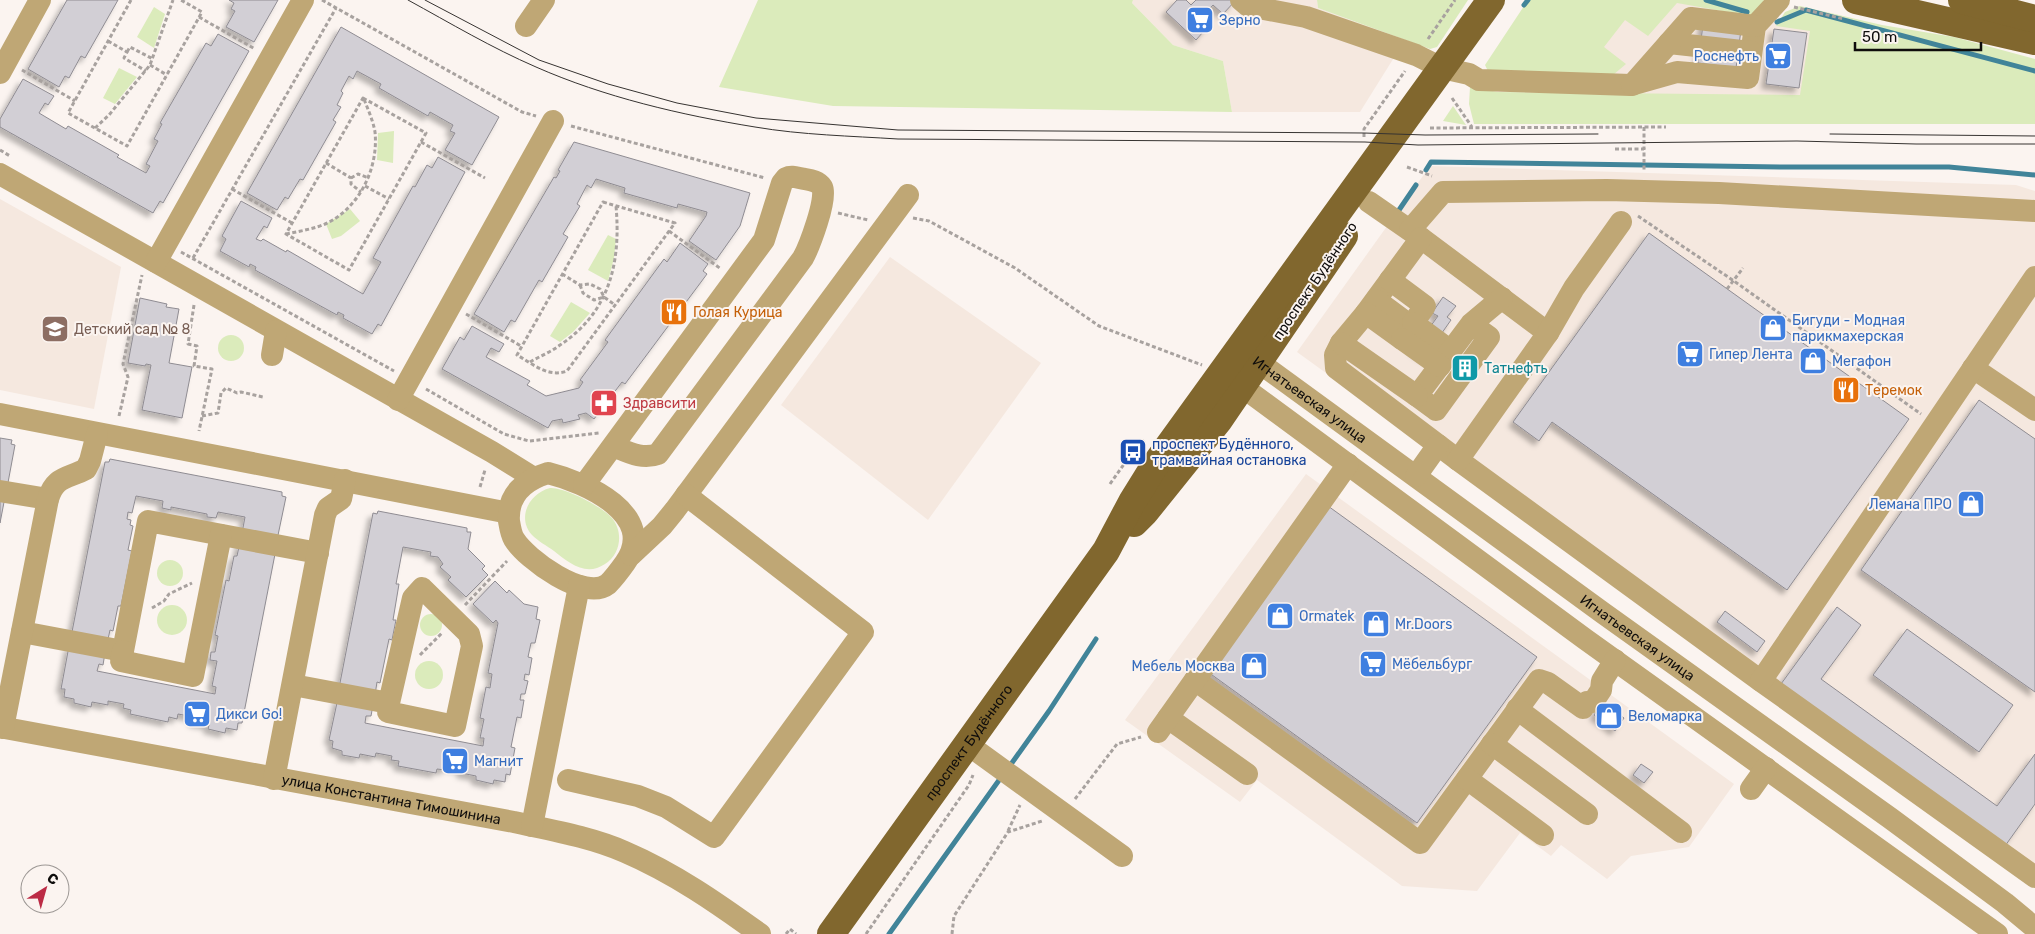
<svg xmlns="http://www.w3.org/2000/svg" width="2035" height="934" viewBox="0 0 2035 934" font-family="Rubik,sans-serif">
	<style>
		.built { fill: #f5e8df }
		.green { fill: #dbebbb }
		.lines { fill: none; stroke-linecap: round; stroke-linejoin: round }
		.stream { stroke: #418499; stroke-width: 5 }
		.building { fill: #d2cfd5; stroke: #8f8c92; filter: url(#shadow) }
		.path { stroke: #a8a29f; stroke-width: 3; stroke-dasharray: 4 2.5; stroke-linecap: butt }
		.minor { stroke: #bfa775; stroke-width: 22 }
		.major { stroke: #81672e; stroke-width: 28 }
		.tram { stroke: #363331; stroke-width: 1 }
		.labels { text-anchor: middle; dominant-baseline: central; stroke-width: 4; stroke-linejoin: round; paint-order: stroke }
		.shop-label { font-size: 14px; fill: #366cbe; stroke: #fbf4f0; text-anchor: start }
		.street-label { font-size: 14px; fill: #0f0d0c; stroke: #fbf4f0 }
		.food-label { font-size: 14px; fill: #c56008; stroke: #fbf4f0; text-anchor: start }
		.education-label { font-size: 14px; fill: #785e54; stroke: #fbf4f0; text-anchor: start }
		.culture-label { font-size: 14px; fill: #0d838f; stroke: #fbf4f0; text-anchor: start }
		.health-label { font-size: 14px; fill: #be3a42; stroke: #fbf4f0; text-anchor: start }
		.transit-label { font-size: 14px; fill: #164399; stroke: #fbf4f0; text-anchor: start }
	</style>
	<defs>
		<filter id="shadow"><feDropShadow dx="-4.5" dy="4.5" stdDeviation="2.5" flood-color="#0004"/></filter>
	</defs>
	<rect width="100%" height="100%" fill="#fbf4f0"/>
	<g class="built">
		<path d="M1133,0H1273L1275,2L1278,0H1317L1318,8L1405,40L1360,112H1232L1223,61L1173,45L1132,3Z"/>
		<path d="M1675,2L1818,24L1808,99L1595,97L1597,43L1619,14Z"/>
		<path d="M1430,166L2016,185L2035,191V887L1297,352Z"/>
		<path d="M0,199L121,267L94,409L0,390Z"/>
		<path d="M890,257L1041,363L928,520L781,405Z"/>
		<path d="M1306,474L1734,784L1689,847L1631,856L1607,879L1561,845L1551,856L1520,833L1477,891L1402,886L1257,780L1240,802L1125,720Z"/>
	</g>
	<g class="green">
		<path d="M758,0H1133L1132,3L1173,45L1223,61L1232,112L833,106L719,87Z"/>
		<path d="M1317,0H1468L1437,47L1430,49L1318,8Z"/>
		<path d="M1528,0H1763L1766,2L1750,16L1677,3L1648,36L1625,20L1604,47L1626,64L1613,75L1488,71L1485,65Z"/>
		<path d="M1800,6L1882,25L1954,37L2035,59V124H1474L1469,104L1470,87L1498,92L1800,95L1810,31L1776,26L1785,12Z"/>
		<path d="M154,7L165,14L154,48L137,37Z"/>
		<path d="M119,68L137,77L115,104L103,98Z"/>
		<path d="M1453,106L1466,125L1443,121Z"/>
		<path d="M394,131L393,163L377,160L378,133Z"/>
		<path d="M350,209L360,221L341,236L332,239L326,224Z"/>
		<path d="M608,235L616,239L614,258L608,281L588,270Z"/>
		<path d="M571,302L590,313L573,332L560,342L550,336Z"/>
		<circle cx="231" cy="348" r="13"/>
		<path d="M550,488C564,487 601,506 611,517C624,531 621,554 605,564C586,577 569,563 554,551C547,546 538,541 532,535C516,517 530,493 550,488Z"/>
		<circle cx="170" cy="573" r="13"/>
		<circle cx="172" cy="620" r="15"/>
		<circle cx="431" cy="625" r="11"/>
		<circle cx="429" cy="675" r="14"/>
	</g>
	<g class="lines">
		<g class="stream">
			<path d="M1706,0L1747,12"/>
			<path d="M1524,5L1528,0"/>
			<path d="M1777,22L1806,10L2035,71"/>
			<path d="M1426,170L1431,162L1780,167H1949L2035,175"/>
			<path d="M1399,210L1416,185"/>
			<path d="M1009,767L1049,711L1096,639"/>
			<path d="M889,934L1002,776"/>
		</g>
	</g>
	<g class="building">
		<path d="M67,0H118L85,58L81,56L69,78L65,76L59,87L28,69Z"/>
		<path d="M229,0H278L254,42L226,27L235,11L231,9L234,3Z"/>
		<path d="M1177,0H1186L1191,5L1196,0H1236L1223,14L1213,5L1203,16L1211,23L1196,40L1166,12Z"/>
		<path d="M1704,17L1742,22L1736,68L1698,63Z"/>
		<path d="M341,27L499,117L472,165L445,150L455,133L450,131L453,125L430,112L428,116L379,88L381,84L357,71L353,79L349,76L341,91L343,93L337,105L341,107L333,120L336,122L303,180L300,179L288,199L285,197L277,210L247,193Z"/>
		<path d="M1774,29L1807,33L1799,88L1766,84Z"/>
		<path d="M218,34L249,51L163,203L160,201L153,213L0,127V119L23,79L54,96L48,105L45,103L39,113L66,129L68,126L119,155L117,157L146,173L150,166L146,164L158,141L154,139L162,124L160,123L206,43L211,46Z"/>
		<path d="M574,142L750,193L740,226L716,260L689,241L706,216L707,212L678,204L677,208L624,193L625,188L596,179L591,188L587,185L577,204L580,206L563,234L568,237L542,282L539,280L515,322L511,320L504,332L474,314L554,177L556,178L560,171L558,170Z"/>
		<path d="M438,157L465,172L381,326L378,324L372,334L343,318L344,315L338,312L337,315L255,270L256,267L250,264L249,267L220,251L226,239L222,236L241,201L272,218L267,228L264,226L256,239L261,241L263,239L286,252L287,250L363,294L381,262L373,258L413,186L415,187L427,165L432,168Z"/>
		<path d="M1649,233L1909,419L1787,590L1552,422L1539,441L1513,422Z"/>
		<path d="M680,243L708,264L703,271L707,274L625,384L622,382L594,419L586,413L578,415L580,419L563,423L562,419L552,421L548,428L442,369L460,337L464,340L472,326L504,344L499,352L491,348L486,357L530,381L527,385L546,396L579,388L583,382L580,380L608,342L605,340L664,259L667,262Z"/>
		<path d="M1443,297L1456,306L1447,317L1451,320L1425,357L1414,349L1438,316L1432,313Z"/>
		<path d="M140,298L167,304L166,307L179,309L169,363L192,367L182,418L142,410L151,365L146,364L145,366L128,363Z"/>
		<path d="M1979,400L2035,439V692L1861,570Z"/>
		<path d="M0,438L12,440L11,444L15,445L7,488L0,487Z"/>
		<path d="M110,459L282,492V496L286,497L277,540L242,533L245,517L218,512L216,518L207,517V514L171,507V510L162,508L163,501L136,496L132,513L128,512L127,519L131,520L130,525L133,526L128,550L132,551L121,606H118L113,631L110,630L107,644L71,637L105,462H109Z"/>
		<path d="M0,496L5,497L0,523Z"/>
		<path d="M1328,506L1537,657L1417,823L1208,672Z"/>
		<path d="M378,511L467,528V532H471L468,549L485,566L482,569L488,575L466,597L448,580L451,577L440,567L443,564L438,557L430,556L431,552L403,547L396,584H399L393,620H396L392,640L389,639L380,683L377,682L375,695L339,688L373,513L377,514Z"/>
		<path d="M240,542L276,549L242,723H238L237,730L226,728L225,733L208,729L209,725L193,722L194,717L178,714L177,719L169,717L168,722L130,714L131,710L123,708L124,704L108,701V705L92,702L91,707L74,703V699L64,697L65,689H61L69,646L105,653L103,665L99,664L97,671L215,694L216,687L212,686L217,661L210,660L211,652H215L218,636L215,635L226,580L229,581L234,556H237Z"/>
		<path d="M495,581L507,593L509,590L524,604L538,607L536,619L540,620L535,643H531L528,657L532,658L529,675L525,674L524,680L528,681L525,694H521L520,700H524L521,718L517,717L511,747L515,748L510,775L506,774L505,782L494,780L493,784L476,780V776L461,773L462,769L446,766L445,770L437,769L436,773L398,766L399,761L391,760L392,756L376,753L375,757L360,754L359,758L342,755V751L332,748L333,741L329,740L338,698L373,705L371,716H366L365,723L483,746L484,738H480L484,719L480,718L486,687L490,688L492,674L488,673L498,623L496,620L493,623L473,604Z"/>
		<path d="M1837,607L1861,625L1821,679L1997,806L2035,754V804L2005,846L1781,684Z"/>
		<path d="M1725,611L1765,641L1757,652L1717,622Z"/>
		<path d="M1907,629L2013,705L1979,752L1873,675Z"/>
		<path d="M1603,702L1624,718L1615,731L1594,715Z"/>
		<path d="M1641,764L1653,772L1644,783L1633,775Z"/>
	</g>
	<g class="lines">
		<g class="path">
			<path d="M131,0L68,113L127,146L202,12L181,0"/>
			<path d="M322,0L522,112L536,116"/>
			<path d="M1794,7L1844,19"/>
			<path d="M199,17L255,49"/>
			<path d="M1428,39L1455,0"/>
			<path d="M108,41L127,52L124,58L146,71"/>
			<path d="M127,52L130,47L153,59"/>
			<path d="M150,65L167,75"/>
			<path d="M22,70L75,101"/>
			<path d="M363,98L426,133L349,270L286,234Z"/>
			<path d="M1452,98L1472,127"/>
			<path d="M571,126L765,178"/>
			<path d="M1644,127V149"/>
			<path d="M95,128L109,115L150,65L173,0"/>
			<path d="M1430,128L1666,127"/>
			<path d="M1364,137V129L1405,71"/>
			<path d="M421,142L485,178"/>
			<path d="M1615,149H1644V172"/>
			<path d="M0,150L10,156"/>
			<path d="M326,163L351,178V184L361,192"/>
			<path d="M1407,167L1432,176"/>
			<path d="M351,178L358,174L369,178"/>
			<path d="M365,186L389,199"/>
			<path d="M232,189L292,223"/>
			<path d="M603,202L675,223L567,371C548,378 533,364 517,355Z"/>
			<path d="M838,213L868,220"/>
			<path d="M1638,216L1734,281L1921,414"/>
			<path d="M913,218L929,221L1015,268L1099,326L1202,365"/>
			<path d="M669,231L721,269"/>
			<path d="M286,234C296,232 307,230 317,227C356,215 379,171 375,132C373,120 368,110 364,99"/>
			<path d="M181,252L394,371"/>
			<path d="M193,258L336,8"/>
			<path d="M562,274L580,285L590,284L600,289L604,297L615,305"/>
			<path d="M580,285L583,293L594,300L604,297"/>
			<path d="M1727,289L1743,268"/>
			<path d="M194,305L188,344L197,346L194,366L212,369L199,431"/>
			<path d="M466,314L521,346"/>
			<path d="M530,362C540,356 551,352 560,345C610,312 621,262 616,206"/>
			<path d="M426,389L504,434L529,441L599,433"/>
			<path d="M119,416L128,377L123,364L142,275"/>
			<path d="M202,416L218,413L221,393L226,388L237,393L241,392L263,397"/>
			<path d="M1110,484L1136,447L1145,440"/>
			<path d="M480,487L485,470"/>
			<path d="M465,605L507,561"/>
			<path d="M152,608L164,601L169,594L192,583"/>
			<path d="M420,655L442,633"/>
			<path d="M1075,799L1117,744L1141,737"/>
			<path d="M1008,831L1020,805"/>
			<path d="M786,934L790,929L796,934"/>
			<path d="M866,934L969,785L973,775"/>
			<path d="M952,934L954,916L1008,832L1042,821"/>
		</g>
		<g class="minor">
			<path d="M1241,0L1248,6L1306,17L1416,55L1442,68L1469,74L1479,80L1631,85L1677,72L1748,78L1755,26L1779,0"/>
			<path d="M526,26L544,0"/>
			<path d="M1669,43L1751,52"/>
			<path d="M0,73L40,0"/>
			<path d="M1632,85L1691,18L1755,26"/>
			<path d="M0,174L492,452L534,478"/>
			<path d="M1369,202L1421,238L1548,333"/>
			<path d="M1410,230L1443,192L1607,190L1719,193L2035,211"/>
			<path d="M1421,238L1366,313L1341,343L1335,355L1336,368L1458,460L1761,681L2035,877"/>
			<path d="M156,262L303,0"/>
			<path d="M1376,300L1411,326"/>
			<path d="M1366,313L1402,339L1425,306L1390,280"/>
			<path d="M1413,323L1451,351"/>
			<path d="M1471,324L1489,337L1436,410L1417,396L1471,324L1502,298"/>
			<path d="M1402,339L1440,366"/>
			<path d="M1341,343L1417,396"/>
			<path id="s1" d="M1246,353L1603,613L1890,818L2005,903L2035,928"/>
			<path d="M272,355L276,331"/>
			<path d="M1973,368L2035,410"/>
			<path d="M1229,377L1585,639L1997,934"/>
			<path d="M398,400L553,121"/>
			<path d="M0,414L509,513"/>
			<path d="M1458,460L1548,333L1574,288L1621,222"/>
			<path d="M548,473C585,482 659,515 625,563C620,570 614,578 608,584C585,602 526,559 514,539C511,534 510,527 509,521C507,494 525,480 548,473Z"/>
			<path d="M1416,476L1438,445"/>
			<path d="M584,485L764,240L782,183L786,178C792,175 798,178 805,179C811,180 818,181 822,187C828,198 809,247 803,258L658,454C642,460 628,452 613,446"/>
			<path d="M0,491L48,499"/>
			<path d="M631,555L662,526L675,510L908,195"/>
			<path d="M22,632L123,651L148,521L318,553"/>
			<path d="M123,651L121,661L193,676L221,535"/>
			<path d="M1195,680L1420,843L1539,680L1548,683L1583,708L1587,702H1593L1601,690L1602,681L1615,660"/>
			<path d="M1761,681L2035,277"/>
			<path d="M293,685L389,703L413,598L422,588L469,634L472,646L455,726L388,712L389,703"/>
			<path d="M1517,709L1681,832"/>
			<path d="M1168,718L1247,774"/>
			<path id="s2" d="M0,727L514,822C550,830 591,837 625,852C674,873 717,903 760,934"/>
			<path d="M3,728L48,499C55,476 67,479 86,469L90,461L97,434"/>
			<path d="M1158,732L1348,464"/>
			<path d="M967,744L1122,856"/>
			<path d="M1492,744L1587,814"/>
			<path d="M274,779L325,515L328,508L341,499L345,480"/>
			<path d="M1467,779L1543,835"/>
			<path d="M568,780L638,796L666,807L714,837L863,632L686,495"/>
			<path d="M1751,789L1766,768"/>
			<path d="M532,826L579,586"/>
		</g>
		<g class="major">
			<path d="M1856,0L2035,41"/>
			<path d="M1962,0L2035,19"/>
			<path d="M1134,523L1145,512L1219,420L1344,236"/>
			<path id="s3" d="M831,934L1106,551L1132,502L1155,465L1491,0"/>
		</g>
		<g class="tram">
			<path d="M408,0C450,23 492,48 536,67C604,97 681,115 755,127C802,135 851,136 898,139L1365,142L1418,145L1797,141L1916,144H2035"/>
			<path d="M425,0L539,60L608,84L677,103L756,118L898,130L1364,133L1425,135L1598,134"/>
			<path d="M1830,134L2035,136"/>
		</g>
	</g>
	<defs>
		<g id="supermarket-square" transform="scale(1.4375)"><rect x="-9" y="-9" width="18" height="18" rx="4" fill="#3f7fe0" stroke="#fbf4f0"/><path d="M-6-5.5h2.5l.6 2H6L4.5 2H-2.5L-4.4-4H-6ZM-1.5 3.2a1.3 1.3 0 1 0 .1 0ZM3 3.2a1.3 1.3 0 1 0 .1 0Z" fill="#fff"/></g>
		<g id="restaurant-square" transform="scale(1.4375)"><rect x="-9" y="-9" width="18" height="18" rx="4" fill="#e8710a" stroke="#fbf4f0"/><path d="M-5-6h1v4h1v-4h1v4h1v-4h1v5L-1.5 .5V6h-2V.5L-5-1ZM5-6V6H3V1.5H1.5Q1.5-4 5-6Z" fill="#fff"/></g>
		<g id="shop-square" transform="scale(1.4375)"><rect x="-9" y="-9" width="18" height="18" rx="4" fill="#3f7fe0" stroke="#fbf4f0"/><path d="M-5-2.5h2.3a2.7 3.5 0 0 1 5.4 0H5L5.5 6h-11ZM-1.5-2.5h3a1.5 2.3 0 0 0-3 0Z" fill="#fff"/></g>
		<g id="school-square" transform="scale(1.4375)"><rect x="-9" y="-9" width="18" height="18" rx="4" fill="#8d6e63" stroke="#fbf4f0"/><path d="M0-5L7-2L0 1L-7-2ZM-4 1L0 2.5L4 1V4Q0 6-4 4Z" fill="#fff"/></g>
		<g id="building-square" transform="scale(1.4375)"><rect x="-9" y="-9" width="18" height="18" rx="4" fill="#0f9aa8" stroke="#fbf4f0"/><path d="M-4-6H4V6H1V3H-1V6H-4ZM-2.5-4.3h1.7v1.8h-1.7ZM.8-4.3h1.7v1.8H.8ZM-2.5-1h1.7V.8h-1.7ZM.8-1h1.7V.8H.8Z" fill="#fff"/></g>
		<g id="pharmacy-square" transform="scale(1.4375)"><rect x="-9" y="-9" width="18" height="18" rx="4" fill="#e0444e" stroke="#fbf4f0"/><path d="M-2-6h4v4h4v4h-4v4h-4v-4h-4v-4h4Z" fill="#fff"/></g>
		<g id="bus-square" transform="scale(1.4375)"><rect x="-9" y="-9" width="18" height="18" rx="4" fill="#1a4fb4" stroke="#fbf4f0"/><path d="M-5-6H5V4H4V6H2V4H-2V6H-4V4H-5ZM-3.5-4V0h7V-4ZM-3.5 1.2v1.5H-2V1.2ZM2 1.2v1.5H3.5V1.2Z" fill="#fff"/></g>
	</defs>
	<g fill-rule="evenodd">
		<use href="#supermarket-square" x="1200" y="20"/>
		<use href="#supermarket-square" x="1778" y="56"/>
		<use href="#restaurant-square" x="674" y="312"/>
		<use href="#shop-square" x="1773" y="328"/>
		<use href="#school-square" x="55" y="329"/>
		<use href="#supermarket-square" x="1690" y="354"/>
		<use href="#shop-square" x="1813" y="361"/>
		<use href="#building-square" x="1465" y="368"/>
		<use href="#restaurant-square" x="1846" y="390"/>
		<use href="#pharmacy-square" x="604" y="403"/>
		<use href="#bus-square" x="1133" y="452"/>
		<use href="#shop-square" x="1971" y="504"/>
		<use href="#shop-square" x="1280" y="616"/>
		<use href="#shop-square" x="1376" y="624"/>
		<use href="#supermarket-square" x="1373" y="664"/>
		<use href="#shop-square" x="1254" y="666"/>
		<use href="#supermarket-square" x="197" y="714"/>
		<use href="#shop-square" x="1609" y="716"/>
		<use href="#supermarket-square" x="455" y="761"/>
	</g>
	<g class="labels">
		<g class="shop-label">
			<text x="1219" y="20">Зерно</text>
			<text x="1759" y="56" text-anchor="end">Роснефть</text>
			<text x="1792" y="320">Бигуди - Модная<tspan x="1792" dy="16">парикмахерская</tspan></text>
			<text x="1709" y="354">Гипер Лента</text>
			<text x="1832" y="361">Мегафон</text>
			<text x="1952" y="504" text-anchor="end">Лемана ПРО</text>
			<text x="1299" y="616">Ormatek</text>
			<text x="1395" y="624">Mr.Doors</text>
			<text x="1392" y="664">Мёбельбург</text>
			<text x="1235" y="666" text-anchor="end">Мебель Москва</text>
			<text x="216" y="714">Дикси Go!</text>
			<text x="1628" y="716">Веломарка</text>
			<text x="474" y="761">Магнит</text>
		</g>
		<g class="street-label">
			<text transform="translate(1315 281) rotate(-56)">проспект Будённого</text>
			<text stroke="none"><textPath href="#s1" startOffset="79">Игнатьевская улица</textPath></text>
			<text stroke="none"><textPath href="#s1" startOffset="484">Игнатьевская улица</textPath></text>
			<text stroke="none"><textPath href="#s3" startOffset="236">проспект Будённого</textPath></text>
			<text stroke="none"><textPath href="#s2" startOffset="398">улица Константина Тимошинина</textPath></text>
		</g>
		<g class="food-label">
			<text x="693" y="312">Голая Курица</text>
			<text x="1865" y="390">Теремок</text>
		</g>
		<g class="education-label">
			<text x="74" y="329">Детский сад № 8</text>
		</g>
		<g class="culture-label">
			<text x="1484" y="368">Татнефть</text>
		</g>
		<g class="health-label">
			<text x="623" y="403">Здравсити</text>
		</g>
		<g class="transit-label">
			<text x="1152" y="444">проспект Будённого,<tspan x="1152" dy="16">трамвайная остановка</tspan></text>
		</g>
	</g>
	<g transform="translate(45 889) rotate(37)"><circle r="24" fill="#fbf4f0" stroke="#9d9895"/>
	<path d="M0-4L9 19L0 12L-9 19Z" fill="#bc2b45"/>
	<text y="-8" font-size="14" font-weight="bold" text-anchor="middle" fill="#0f0d0c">С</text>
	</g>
	<path d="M1855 42v8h126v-8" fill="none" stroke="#0f0d0c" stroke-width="2.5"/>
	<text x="1862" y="42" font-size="15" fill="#0f0d0c" stroke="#fbf4f0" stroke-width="4" paint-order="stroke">50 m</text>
</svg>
